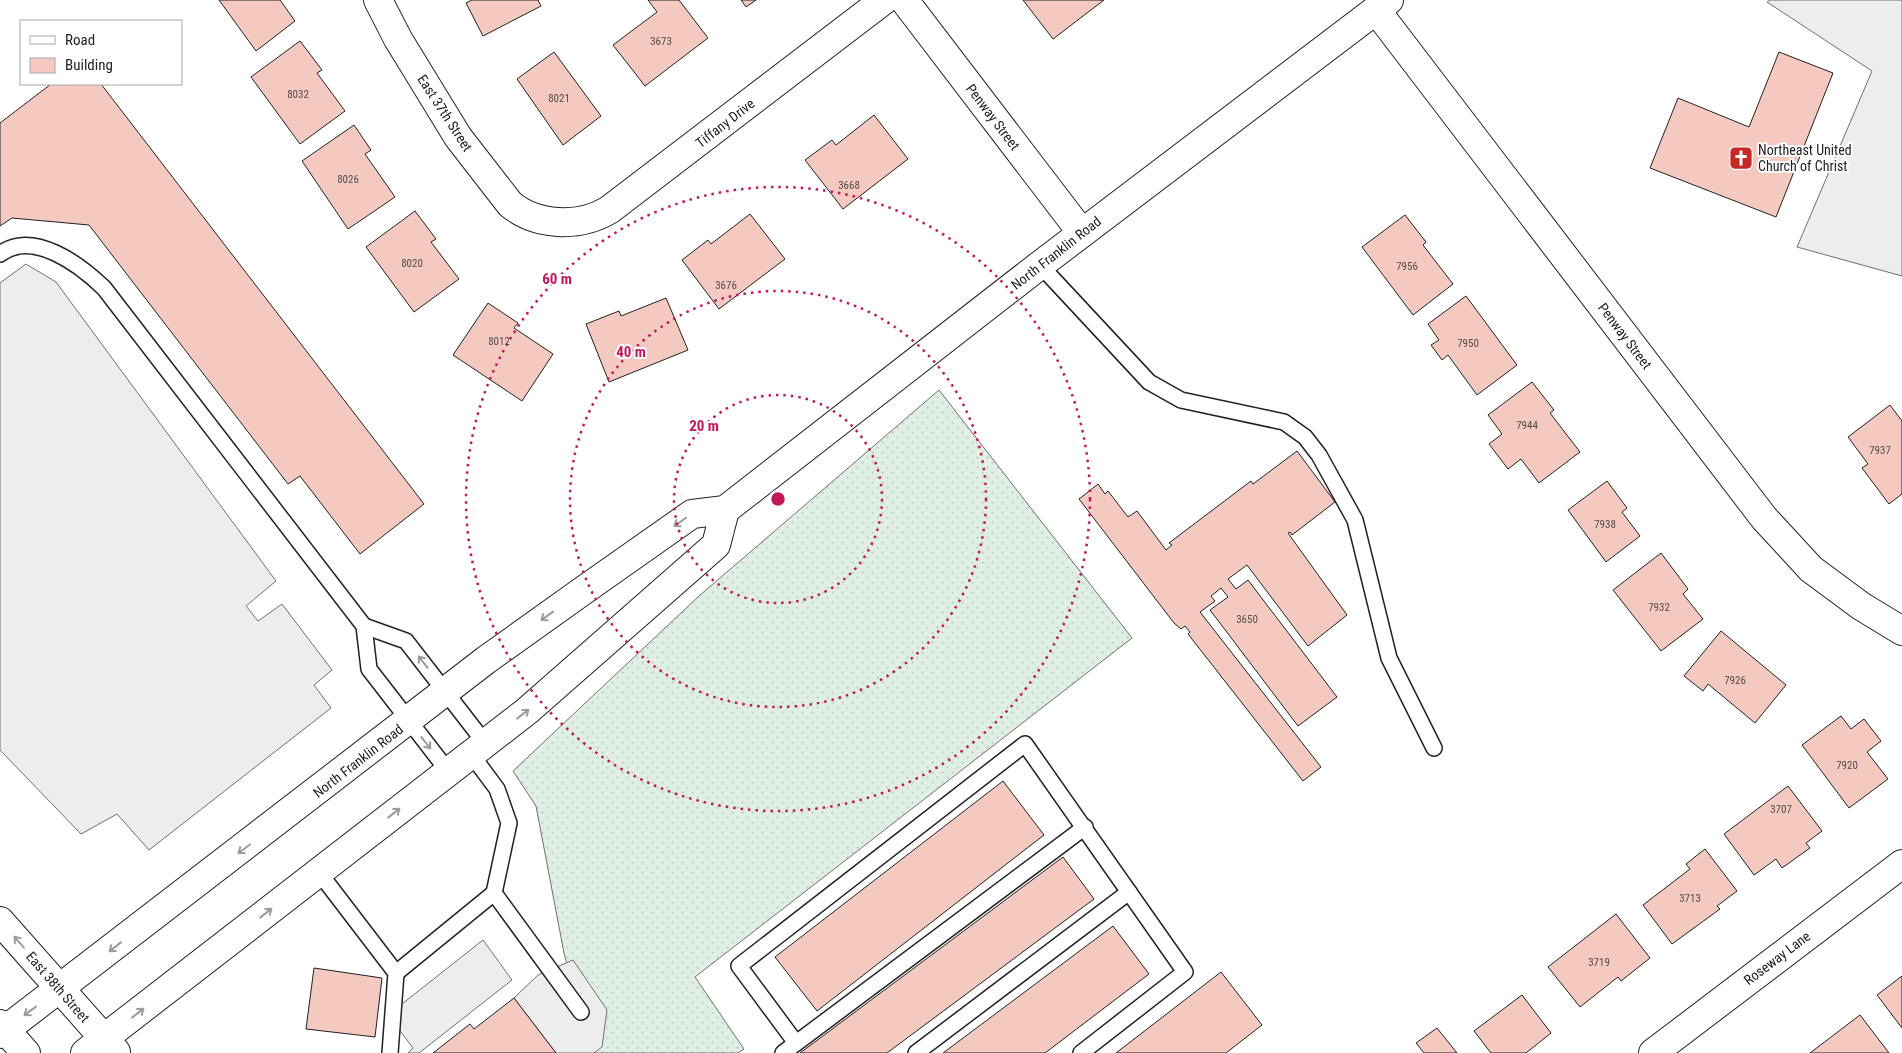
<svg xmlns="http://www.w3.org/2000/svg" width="1902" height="1053" viewBox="0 0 1902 1053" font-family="'Roboto Condensed',sans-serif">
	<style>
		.grass { fill: url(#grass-dots); stroke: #6f6f6f }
		.parking { fill: #ededed; stroke: #6f6f6f }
		.building { fill: #f3c9c0; stroke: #222 }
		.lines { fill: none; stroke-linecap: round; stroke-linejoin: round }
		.service-casing { stroke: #222; stroke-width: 18 }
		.minor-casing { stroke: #222; stroke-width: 30 }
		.secondary-casing { stroke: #222; stroke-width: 30 }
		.service { stroke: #fff; stroke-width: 15 }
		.minor { stroke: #fff; stroke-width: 28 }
		.secondary { stroke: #fff; stroke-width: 28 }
		.oneway { stroke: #9c9c9c }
		.ring { fill: none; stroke: #c2185b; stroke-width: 2.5; stroke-dasharray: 2.5 5 }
		.labels { text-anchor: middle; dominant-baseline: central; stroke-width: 4; stroke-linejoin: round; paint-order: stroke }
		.number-label { font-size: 11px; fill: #564c4a }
		.street-label { font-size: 14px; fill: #222; stroke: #fff }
		.poi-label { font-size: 14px; fill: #222; stroke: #fff; text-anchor: start }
		.centre { fill: #c2185b; stroke: #fff; stroke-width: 2.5 }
		.ring-label { font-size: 15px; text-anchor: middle; font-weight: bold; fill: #c2185b; stroke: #fff; stroke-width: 4; stroke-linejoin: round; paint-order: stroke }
	</style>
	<defs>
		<pattern id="grass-dots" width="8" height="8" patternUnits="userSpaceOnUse" patternTransform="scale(1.25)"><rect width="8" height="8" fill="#e0efe3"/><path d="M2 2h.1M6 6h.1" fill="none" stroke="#c0cdc2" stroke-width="1.8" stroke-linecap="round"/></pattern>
	</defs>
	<rect width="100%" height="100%" fill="#fff"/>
	<path class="grass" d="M939,390L1132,638L695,977L744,1049L738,1053H591L564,953L536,806L513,771L699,596Z"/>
	<g class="parking">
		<path d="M1770,0H1902V276L1797,247L1872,71L1767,2Z"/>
		<path d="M26,264L56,282L276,581L246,606L258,621L282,604L332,670L314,685L331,708L149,850L117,814L81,834L0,750V283Z"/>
		<path d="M483,940L512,980L419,1053H408L413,1048L388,1015Z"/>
		<path d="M573,960L607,1010L602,1047L594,1053H556L514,998L538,975Z"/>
	</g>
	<g class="building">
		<path d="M219,0H280L295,21L256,51Z"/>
		<path d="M472,0H538L541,6L483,36L466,3Z"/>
		<path d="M648,0H679L708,38L645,86L613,45L657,12Z"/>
		<path d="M741,0H756L746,7Z"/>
		<path d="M1023,0H1104L1053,39Z"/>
		<path d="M300,41L322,70L317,73L345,111L300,144L251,77Z"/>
		<path d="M554,52L601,116L563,145L517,79Z"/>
		<path d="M1779,52L1833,73L1776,217L1650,168L1678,98L1749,127Z"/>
		<path d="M51,84H101L424,504L360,554L300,476L288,484L89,225L12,218L0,226V123Z"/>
		<path d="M874,115L908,159L843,209L805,160L832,140L836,145Z"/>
		<path d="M354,125L371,150L365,154L395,197L348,229L302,161Z"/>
		<path d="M415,211L436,239L431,242L459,279L414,312L366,247Z"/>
		<path d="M750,214L785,259L719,309L682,260L708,240L711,244Z"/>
		<path d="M1405,215L1426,242L1423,245L1453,284L1413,315L1362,247Z"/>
		<path d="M1466,296L1517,365L1477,395L1448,355L1442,360L1431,345L1439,340L1428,324Z"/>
		<path d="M666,298L688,350L609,382L586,324L619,311L621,316Z"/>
		<path d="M488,303L518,323L514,328L553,354L522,401L453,355Z"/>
		<path d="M1532,382L1554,410L1550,413L1580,452L1539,483L1521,459L1508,469L1489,444L1502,434L1488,415Z"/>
		<path d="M1890,405L1902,421V494L1889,504L1862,468L1868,464L1848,437Z"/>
		<path d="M1297,451L1335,502L1292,535L1290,532L1288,533L1347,615L1308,646L1247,565L1228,579L1236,589L1248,580L1337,697L1298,726L1210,610L1228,597L1221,588L1211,596L1215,601L1200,612L1321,767L1303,781L1188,634L1190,632L1185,626L1181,629L1174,623L1079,499L1098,484L1105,494L1108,491L1128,517L1137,511L1166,550L1172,545L1169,543L1251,481L1253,484Z"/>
		<path d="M1607,481L1627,508L1622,512L1640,536L1606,562L1568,510Z"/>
		<path d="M1661,553L1688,589L1683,594L1703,619L1661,651L1613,590Z"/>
		<path d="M1721,631L1786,685L1755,723L1708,684L1703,691L1684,676Z"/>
		<path d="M1841,716L1851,729L1864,719L1881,741L1867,752L1888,779L1849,808L1802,745Z"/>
		<path d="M1003,781L1044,835L817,1011L775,957Z"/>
		<path d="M1788,786L1822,831L1806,843L1810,848L1782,868L1776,859L1754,875L1724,834Z"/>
		<path d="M1705,849L1737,891L1717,906L1720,909L1672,944L1643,905L1690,869L1686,864Z"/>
		<path d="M1063,857L1094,899L887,1053H800Z"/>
		<path d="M1616,914L1650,958L1621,981L1618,977L1580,1007L1548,967Z"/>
		<path d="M1113,926L1149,974L1045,1053H943Z"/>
		<path d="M314,968L382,978L375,1037L306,1029Z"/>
		<path d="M1221,972L1262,1025L1226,1053H1116Z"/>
		<path d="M1902,976V1028L1877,995Z"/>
		<path d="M1522,995L1551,1033L1526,1053H1491L1474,1031Z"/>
		<path d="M514,998L556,1053H433L470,1024L474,1029Z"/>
		<path d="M1860,1015L1889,1053H1810Z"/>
		<path d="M1437,1028L1457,1053H1424L1416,1043Z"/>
	</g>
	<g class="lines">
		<g class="service-casing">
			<g id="service">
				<path d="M0,254C33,229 80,265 104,288L364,626L369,669L448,771"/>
				<path d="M1040,265L1149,382L1181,400L1284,422L1305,437L1319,455L1355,520L1389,658L1434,748"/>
				<path d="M364,626L406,641L485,743"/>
				<path d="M471,754L497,789L509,823L494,893"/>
				<path d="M318,871L396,973L390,1053"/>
				<path d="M396,973L494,893L581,1012"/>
				<path d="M796,1043L739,966L1025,744L1185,972L1081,1053"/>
				<path d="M783,1053L1085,827"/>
				<path d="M916,1053L1129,892"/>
			</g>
		</g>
		<g class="minor-casing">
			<g id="minor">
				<path d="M378,0L398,39L458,137L510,204C536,226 579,228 609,210L884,0"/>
				<path d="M904,0L1082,233"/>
				<path d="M1376,10L1764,518L1811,569L1861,606L1902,631"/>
				<path d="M1653,1053L1902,864"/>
			</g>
		</g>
		<g class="secondary-casing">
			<g id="secondary">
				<path d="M0,921L116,1052"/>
				<path d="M0,1024L26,1053"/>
				<path d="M0,1034L486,660L584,590L692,514L725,510L1040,265L1389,0"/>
				<path d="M85,1053L527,711L716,545L725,510"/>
			</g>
		</g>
		<use href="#service" class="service"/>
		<use href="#minor" class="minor"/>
		<use href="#secondary" class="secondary"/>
	</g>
	<defs><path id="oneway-shaft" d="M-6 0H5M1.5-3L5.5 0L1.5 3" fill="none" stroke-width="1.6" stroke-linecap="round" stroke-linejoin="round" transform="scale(1.25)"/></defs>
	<g class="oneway">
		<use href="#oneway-shaft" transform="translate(680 522) rotate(145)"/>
		<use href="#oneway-shaft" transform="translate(547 616) rotate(144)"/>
		<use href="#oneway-shaft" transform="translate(423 662) rotate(-128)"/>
		<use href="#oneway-shaft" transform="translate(523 714) rotate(-38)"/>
		<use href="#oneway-shaft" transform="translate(426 743) rotate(52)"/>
		<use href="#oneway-shaft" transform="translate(394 813) rotate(-38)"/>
		<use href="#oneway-shaft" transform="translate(244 849) rotate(143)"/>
		<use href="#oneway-shaft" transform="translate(266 913) rotate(-38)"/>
		<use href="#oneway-shaft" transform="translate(19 942) rotate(-131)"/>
		<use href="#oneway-shaft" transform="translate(115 947) rotate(142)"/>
		<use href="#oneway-shaft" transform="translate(30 1011) rotate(144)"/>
		<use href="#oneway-shaft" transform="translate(138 1013) rotate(-38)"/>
	</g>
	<g class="ring">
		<circle cx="778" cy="499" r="104"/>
		<circle cx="778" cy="499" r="208"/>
		<circle cx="778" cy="499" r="312"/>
	</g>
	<defs>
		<g id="church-square" transform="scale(1.25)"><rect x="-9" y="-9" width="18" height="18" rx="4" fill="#c62828" stroke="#fff"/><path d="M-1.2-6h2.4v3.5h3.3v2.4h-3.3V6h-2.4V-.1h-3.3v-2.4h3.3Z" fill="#fff"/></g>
	</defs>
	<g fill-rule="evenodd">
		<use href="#church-square" x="1741" y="158"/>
	</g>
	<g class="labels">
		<g class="number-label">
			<text x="661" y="41">3673</text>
			<text x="298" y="94">8032</text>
			<text x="559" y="98">8021</text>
			<text x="348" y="179">8026</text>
			<text x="849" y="185">3668</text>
			<text x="412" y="263">8020</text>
			<text x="1407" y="266">7956</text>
			<text x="726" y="285">3676</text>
			<text x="499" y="341">8012</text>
			<text x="1468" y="343">7950</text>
			<text x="1527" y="425">7944</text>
			<text x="1880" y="450">7937</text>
			<text x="1605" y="524">7938</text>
			<text x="1659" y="607">7932</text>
			<text x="1247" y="619">3650</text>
			<text x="1735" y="680">7926</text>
			<text x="1847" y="765">7920</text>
			<text x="1781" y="809">3707</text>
			<text x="1690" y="898">3713</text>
			<text x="1599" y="962">3719</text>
		</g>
		<g class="street-label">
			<text transform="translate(445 113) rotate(57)">East 37th Street</text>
			<text transform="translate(993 117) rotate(53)">Penway Street</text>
			<text transform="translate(725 123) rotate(-38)">Tiffany Drive</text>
			<text transform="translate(1056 253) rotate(-38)">North Franklin Road</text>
			<text transform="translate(1625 336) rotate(53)">Penway Street</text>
			<text transform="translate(358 761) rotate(-38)">North Franklin Road</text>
			<text transform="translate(1777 958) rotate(-37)">Roseway Lane</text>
			<text transform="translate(58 987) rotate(49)">East 38th Street</text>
		</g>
		<g class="poi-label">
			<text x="1758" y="150">Northeast United<tspan x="1758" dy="16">Church of Christ</tspan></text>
		</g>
	</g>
	<circle cx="778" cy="499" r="8" class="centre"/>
	<g class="ring-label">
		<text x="557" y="284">60 m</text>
		<text x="631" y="357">40 m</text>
		<text x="704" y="431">20 m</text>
	</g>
	<rect x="20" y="20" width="162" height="65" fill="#ffffff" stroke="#a7a7a7"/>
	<rect x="30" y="36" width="25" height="8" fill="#ffffff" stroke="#a7a7a7"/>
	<text x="65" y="45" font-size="15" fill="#222222">Road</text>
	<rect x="30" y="58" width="25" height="15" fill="#f3c9c0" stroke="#a7a7a7"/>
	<text x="65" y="70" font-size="15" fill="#222222">Building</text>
</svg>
